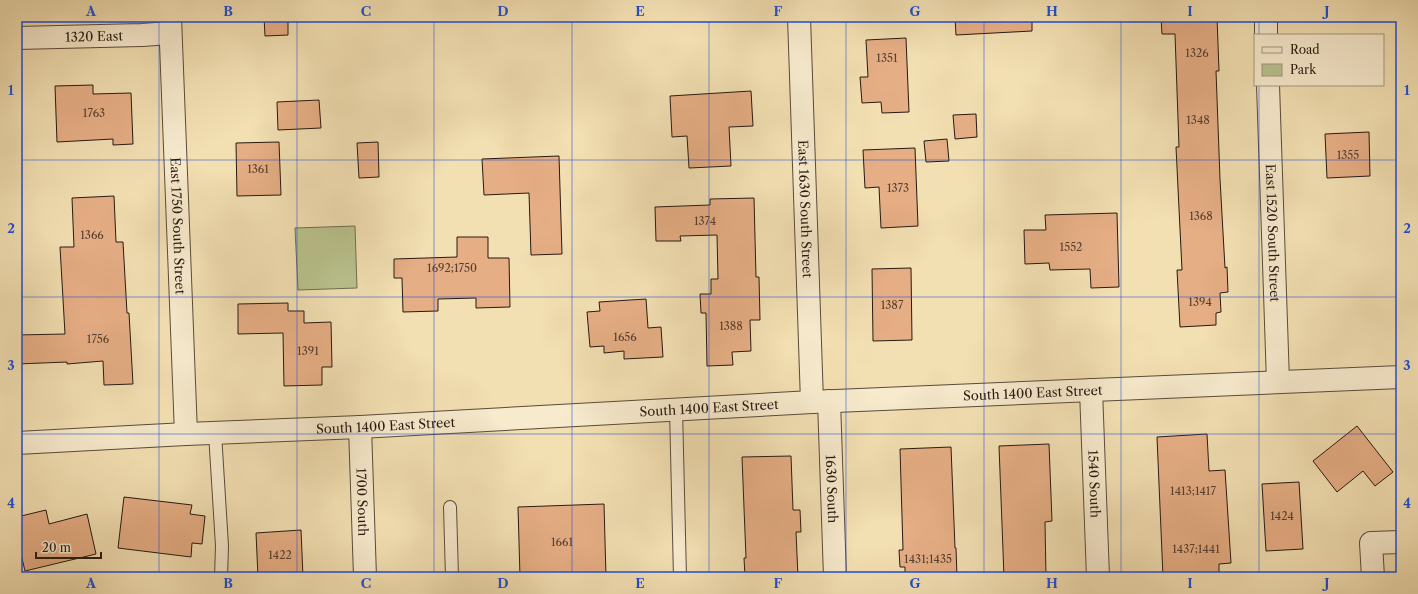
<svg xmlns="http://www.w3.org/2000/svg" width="1418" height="594" viewBox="0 0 1418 594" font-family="'Libre Caslon Text',serif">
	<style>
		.green { fill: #b9c28d; stroke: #706e50 }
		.building { fill: #e6ae85; stroke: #271a12 }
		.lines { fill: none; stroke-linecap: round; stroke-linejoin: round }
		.service-casing { stroke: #5a4b3a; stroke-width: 14 }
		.minor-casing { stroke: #5a4b3a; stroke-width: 24 }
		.tertiary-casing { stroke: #5a4b3a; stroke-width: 24 }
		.service { stroke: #f7eacd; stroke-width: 12 }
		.minor { stroke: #f7eacd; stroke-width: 22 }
		.tertiary { stroke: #f7eacd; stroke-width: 22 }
		.grid { fill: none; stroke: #1d4ed8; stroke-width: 1; stroke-opacity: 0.55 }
		.labels { text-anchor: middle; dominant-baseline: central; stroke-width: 3.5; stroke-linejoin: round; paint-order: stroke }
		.number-label { font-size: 11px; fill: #573f2f }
		.street-label { font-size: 13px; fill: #271a12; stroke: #f7eacd }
		.neatline { fill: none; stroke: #1d4ed8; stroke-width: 1.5 }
		.grid-label { font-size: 13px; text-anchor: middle; font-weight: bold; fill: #1d4ed8 }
	</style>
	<rect width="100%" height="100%" fill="#f2dfb2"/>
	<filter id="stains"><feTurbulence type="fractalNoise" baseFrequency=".005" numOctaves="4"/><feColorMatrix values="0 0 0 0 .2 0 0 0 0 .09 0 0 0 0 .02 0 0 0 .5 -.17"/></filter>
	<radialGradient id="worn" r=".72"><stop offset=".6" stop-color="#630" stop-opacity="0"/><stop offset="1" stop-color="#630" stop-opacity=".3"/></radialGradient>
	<path class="green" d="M355,226L357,288L298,290L295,228Z"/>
	<g class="building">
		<path d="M264,17H288V35L265,36Z"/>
		<path d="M955,17H1032V31L956,35Z"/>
		<path d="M1161,17H1217L1219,71H1216L1220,179L1225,268L1227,267L1228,292L1220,293L1221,312L1216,313V325L1180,327L1177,270H1182L1176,147H1179L1175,34H1162Z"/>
		<path d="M906,38L909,112L882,113L881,102L862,103L860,77H868L866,40Z"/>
		<path d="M93,85V94L131,93L133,144L113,145V139L57,142L55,86Z"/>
		<path d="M751,91L753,126L729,127L731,166L689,168L687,136L672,137L670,96Z"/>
		<path d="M319,100L321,128L278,130L277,102Z"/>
		<path d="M976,114L977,137L955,139L953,115Z"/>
		<path d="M1369,132L1370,176L1327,178L1325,134Z"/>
		<path d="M947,139L949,161L926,162L924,141Z"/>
		<path d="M279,142L281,195L237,196L236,143Z"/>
		<path d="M378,142L379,177L359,178L357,143Z"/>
		<path d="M915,148L918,226L881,228L879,187L865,188L863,150Z"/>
		<path d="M559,156L562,254L531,255L529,193L484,195L482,159Z"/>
		<path d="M114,196L116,242H123L127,313H129L133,384L104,385L103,361L67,364V362L17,364V335L65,334L60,247H74L72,198Z"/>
		<path d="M754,198L756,277H759L760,320H750L751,351L732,352L733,365L707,366L706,313H701L700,294H711V279H718L717,235L680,236L681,241H656L655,207L710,205V199Z"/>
		<path d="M1117,213L1119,287L1091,288L1090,269L1050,270L1049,263L1025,264L1024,230H1046L1045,215Z"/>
		<path d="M457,237H488V258H509L510,307L476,308V298L438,299V311L403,312L402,278H394V259L457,257Z"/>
		<path d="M911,268L912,340L873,341L872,269Z"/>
		<path d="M646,299L648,328L661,327L663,357L624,359V351L604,353V346L590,347L587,312L600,311L599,302Z"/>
		<path d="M288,303V311H304V323L331,322L332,367H322V385L284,386L283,333L238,334V304Z"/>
		<path d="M1357,426L1393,472L1375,486L1363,471L1337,492L1313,461Z"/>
		<path d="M1207,434L1209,471L1225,470L1231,563L1219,564V577H1163L1157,437Z"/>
		<path d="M1049,444L1052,521L1045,522L1046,577H1004L999,446Z"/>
		<path d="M951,447L955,548H956L957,577H905V567H900L899,550H903L900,449Z"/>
		<path d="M791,456L793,510H800L801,532H796L798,577H745L744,558H746L742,457Z"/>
		<path d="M1299,482L1303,549L1266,551L1262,484Z"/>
		<path d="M124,497L192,505L190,514L205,516L202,544L192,543L191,557L118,548Z"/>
		<path d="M604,504L606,577H520L518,507Z"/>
		<path d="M46,510L49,524L87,514L96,554L25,571L17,537V517Z"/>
		<path d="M301,530L303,577H258L256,533Z"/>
	</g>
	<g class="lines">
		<g class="service-casing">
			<g id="service">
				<path d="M676,409L680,577"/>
				<path d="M215,433L222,546L221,577"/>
				<path d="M450,507L452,577"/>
			</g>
		</g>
		<g class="minor-casing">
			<g id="minor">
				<path id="s1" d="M799,17L812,402"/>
				<path d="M1266,17V35"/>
				<path id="s2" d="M17,38L142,35L170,33"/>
				<path id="s3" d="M1268,85L1278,382"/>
				<path id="s4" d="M1091,390L1098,577"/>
				<path id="s5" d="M829,401L835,577"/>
				<path id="s6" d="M360,427L365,577"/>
				<path d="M1373,577L1371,543L1401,542"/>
			</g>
		</g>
		<g class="tertiary-casing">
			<g id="tertiary">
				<path id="s7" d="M170,17L186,434"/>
				<path id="s8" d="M17,443L186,434L360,427L812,402L1401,377"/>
			</g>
		</g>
		<use href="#service" class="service"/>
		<use href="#minor" class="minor"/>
		<use href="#tertiary" class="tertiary"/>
	</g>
	<path class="grid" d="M159,17V577M297,17V577M434,17V577M572,17V577M709,17V577M846,17V577M984,17V577M1121,17V577M1259,17V35M1259,85V577M17,160H1401M17,297H1401M17,434H1401"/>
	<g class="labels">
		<g class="number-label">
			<text x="1197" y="53">1326</text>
			<text x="887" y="58">1351</text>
			<text x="94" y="113">1763</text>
			<text x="1198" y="120">1348</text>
			<text x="1348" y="155">1355</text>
			<text x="258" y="169">1361</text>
			<text x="898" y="188">1373</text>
			<text x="1201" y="216">1368</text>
			<text x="705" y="221">1374</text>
			<text x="92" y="235">1366</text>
			<text x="1071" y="247">1552</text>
			<text x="452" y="268">1692;1750</text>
			<text x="1200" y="302">1394</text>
			<text x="892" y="305">1387</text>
			<text x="731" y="326">1388</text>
			<text x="625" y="337">1656</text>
			<text x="98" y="339">1756</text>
			<text x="308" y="351">1391</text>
			<text x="1193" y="491">1413;1417</text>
			<text x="1282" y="516">1424</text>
			<text x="562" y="542">1661</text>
			<text x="1196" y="549">1437;1441</text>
			<text x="280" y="555">1422</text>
			<text x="928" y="559">1431;1435</text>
		</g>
		<g class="street-label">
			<text stroke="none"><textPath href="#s2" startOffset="77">1320 East</textPath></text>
			<text stroke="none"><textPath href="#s1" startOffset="192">East 1630 South Street</textPath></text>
			<text stroke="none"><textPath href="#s7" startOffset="209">East 1750 South Street</textPath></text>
			<text stroke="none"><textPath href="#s3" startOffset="148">East 1520 South Street</textPath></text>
			<text stroke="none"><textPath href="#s8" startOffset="1017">South 1400 East Street</textPath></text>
			<text stroke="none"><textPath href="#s8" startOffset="693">South 1400 East Street</textPath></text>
			<text stroke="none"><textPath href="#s8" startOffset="369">South 1400 East Street</textPath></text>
			<text stroke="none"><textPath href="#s4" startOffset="94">1540 South</textPath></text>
			<text stroke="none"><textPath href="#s5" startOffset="88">1630 South</textPath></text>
			<text stroke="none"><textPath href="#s6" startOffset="75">1700 South</textPath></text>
		</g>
	</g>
	<rect width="1418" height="594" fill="none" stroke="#f2dfb2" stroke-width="44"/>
	<rect x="1254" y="34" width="130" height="52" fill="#f7eacd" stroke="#a49782"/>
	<rect x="1262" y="47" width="20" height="6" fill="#f7eacd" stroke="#a49782"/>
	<text x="1290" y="54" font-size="12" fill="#271a12">Road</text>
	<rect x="1262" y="64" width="20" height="12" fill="#b9c28d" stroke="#a49782"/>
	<text x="1290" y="74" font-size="12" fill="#271a12">Park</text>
	<path d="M36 552v6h65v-6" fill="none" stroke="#271a12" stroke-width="2"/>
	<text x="42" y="552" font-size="12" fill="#271a12" stroke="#f7eacd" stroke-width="3" paint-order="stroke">20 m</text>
	<rect x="22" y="22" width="1374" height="550" class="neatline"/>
	<g class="grid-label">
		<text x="91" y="16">A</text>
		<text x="228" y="16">B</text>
		<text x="366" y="16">C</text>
		<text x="503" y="16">D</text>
		<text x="640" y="16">E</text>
		<text x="778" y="16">F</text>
		<text x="915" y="16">G</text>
		<text x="1052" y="16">H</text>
		<text x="1190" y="16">I</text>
		<text x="1327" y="16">J</text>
		<text x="11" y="95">1</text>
		<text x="1407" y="95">1</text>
		<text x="11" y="233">2</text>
		<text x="1407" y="233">2</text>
		<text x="11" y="370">3</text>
		<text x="1407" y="370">3</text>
		<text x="11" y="508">4</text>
		<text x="1407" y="508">4</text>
		<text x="91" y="588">A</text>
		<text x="228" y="588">B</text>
		<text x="366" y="588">C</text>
		<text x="503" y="588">D</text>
		<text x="640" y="588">E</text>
		<text x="778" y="588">F</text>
		<text x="915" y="588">G</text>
		<text x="1052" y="588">H</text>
		<text x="1190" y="588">I</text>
		<text x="1327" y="588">J</text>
	</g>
	<rect width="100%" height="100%" filter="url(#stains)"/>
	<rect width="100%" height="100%" fill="url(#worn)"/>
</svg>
